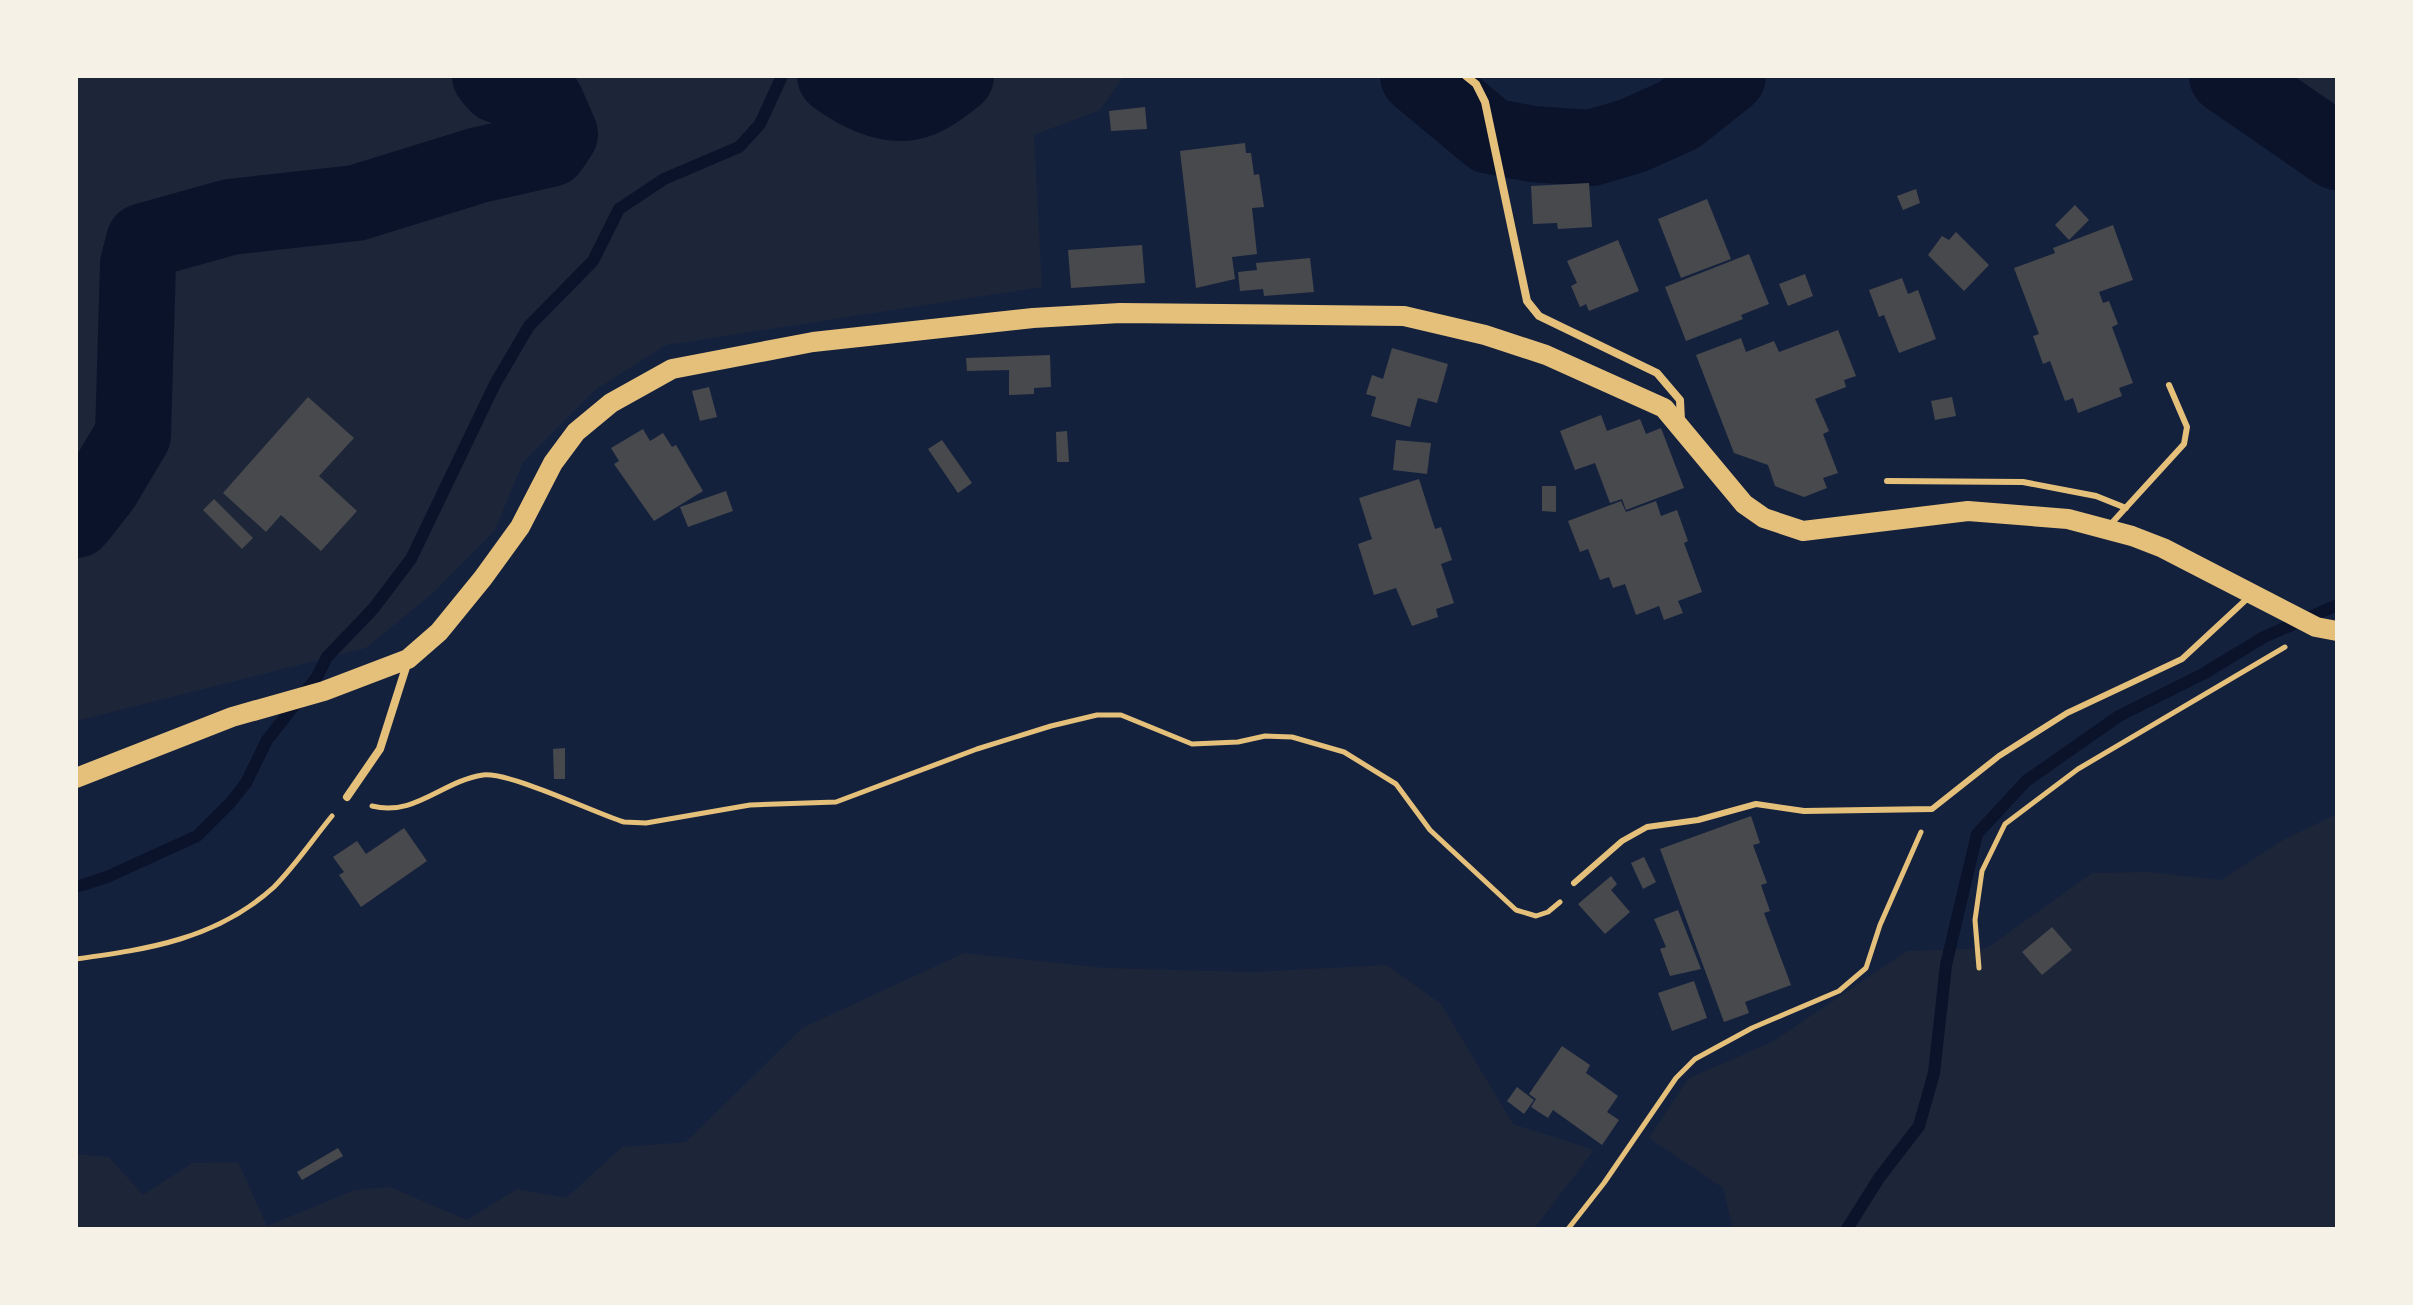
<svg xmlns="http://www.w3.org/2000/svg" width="2413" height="1305" viewBox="0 0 2413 1305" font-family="'Sofia Sans Condensed',sans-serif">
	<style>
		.green { fill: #1d2539 }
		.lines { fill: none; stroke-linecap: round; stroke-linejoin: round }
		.stream { stroke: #0b132b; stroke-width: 12 }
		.river { stroke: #0b132b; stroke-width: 76 }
		.building { fill: #48494c }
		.path { stroke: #e5c07b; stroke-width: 5 }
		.service { stroke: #e5c07b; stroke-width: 6 }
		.minor { stroke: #e5c07b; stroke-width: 8 }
		.primary { stroke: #e5c07b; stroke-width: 20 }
	</style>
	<rect width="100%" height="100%" fill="#14213d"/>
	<g class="green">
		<path d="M76,76H1124L1100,110L1034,135L1042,287L666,345L595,390L523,462L495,530L434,592L366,648L76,721Z"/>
		<path d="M2289,76H2337V111L2292,77Z"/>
		<path d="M2337,814V1229H1733L1723,1188L1649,1138L1689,1078L1772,1042L1907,951L1987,948L2092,873L2149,872L2221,880L2283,840Z"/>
		<path d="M964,953L1106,968L1251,972L1387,965L1441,1004L1513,1124L1594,1150L1534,1229H76V1154L109,1157L143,1195L192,1163L238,1162L267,1226L355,1190L390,1187L467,1220L517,1189L566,1198L622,1147L686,1142L802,1028Z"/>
	</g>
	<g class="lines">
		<g class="stream">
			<path d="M76,887L107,877L197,836L230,803L246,783L267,740L317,677L327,657L373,609L411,559L495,384L529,326L593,261L619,209L664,179L739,147L760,124L782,76"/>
			<path d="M1847,1229L1879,1178L1919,1126L1934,1073L1946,965L1977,834L2026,781L2119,716L2203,674L2264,637L2337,605"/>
		</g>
		<g class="river">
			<path d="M835,76C857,92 890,110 918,100C932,95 945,84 956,76"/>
			<path d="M1418,76L1490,136L1532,144L1591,148L1632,136L1679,115L1728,76"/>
			<path d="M2227,76L2337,152"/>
			<path d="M76,520L102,487L133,435L138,264L144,241L230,217L356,203L479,165L550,149L560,134L546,102L498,85L490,76"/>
		</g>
	</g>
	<g class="building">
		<path d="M1145,107L1147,129L1111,131L1109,111Z"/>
		<path d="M1245,143L1246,153H1251L1254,175L1259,174L1264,207L1252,208L1257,254L1232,257L1235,279L1196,288L1180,151Z"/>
		<path d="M1589,183L1592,227L1558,229L1557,223L1533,224L1531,186Z"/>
		<path d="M1916,189L1920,203L1903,210L1897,196Z"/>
		<path d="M1707,199L1731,259L1681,278L1658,219Z"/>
		<path d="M2075,205L2089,220L2069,240L2055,225Z"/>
		<path d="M2113,225L2133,280L2099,292L2103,303L2109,301L2118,324L2112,327L2133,383L2119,388L2122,396L2078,413L2073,398L2065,401L2050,361L2043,364L2033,336L2039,334L2014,268L2055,253L2053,248Z"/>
		<path d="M1956,232L1989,265L1964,291L1928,255L1942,236L1949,240Z"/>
		<path d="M1618,240L1639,291L1589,311L1586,304L1580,307L1571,286L1577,283L1567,261Z"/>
		<path d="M1142,245L1145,283L1071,288L1068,250Z"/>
		<path d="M1749,254L1769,304L1741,315L1743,319L1686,341L1665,287Z"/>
		<path d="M1310,258L1314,292L1264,296L1263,289L1240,291L1238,272L1257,270L1256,263Z"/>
		<path d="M1805,274L1813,296L1788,306L1779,284Z"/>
		<path d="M1902,278L1908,294L1918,290L1936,339L1899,353L1884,315L1879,317L1869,290Z"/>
		<path d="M1838,330L1856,376L1844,380L1846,387L1815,399L1829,431L1823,434L1838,473L1823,478L1827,488L1804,497L1775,486L1768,465L1734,453L1696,355L1741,338L1746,352L1774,341L1779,352Z"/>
		<path d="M1392,348L1448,364L1437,403L1418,398L1410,427L1371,416L1376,397L1366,394L1372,375L1383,379Z"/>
		<path d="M1050,355L1051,387L1034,388V394L1009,395V370L967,371L966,358Z"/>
		<path d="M709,387L717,417L700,421L692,391Z"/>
		<path d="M308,397L354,438L319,476L357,511L321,551L281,515L266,532L223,493Z"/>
		<path d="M1952,397L1956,416L1935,420L1931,401Z"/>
		<path d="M1601,415L1607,431L1640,419L1646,434L1661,428L1684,488L1626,510L1622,499L1610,503L1595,463L1575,470L1560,431Z"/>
		<path d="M643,429L650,441L663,433L672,447L676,445L703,491L654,521L614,464L619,461L611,448Z"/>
		<path d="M1067,431L1069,462H1057L1056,432Z"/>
		<path d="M942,440L972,483L958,493L928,449Z"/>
		<path d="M1396,440L1431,443L1427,474L1393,470Z"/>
		<path d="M1419,479L1435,529L1441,527L1452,560L1441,564L1454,603L1436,609L1438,617L1412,626L1396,588L1374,595L1358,544L1372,539L1359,498Z"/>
		<path d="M1542,486H1556V512L1542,511Z"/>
		<path d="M726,491L733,511L688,527L680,507Z"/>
		<path d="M214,499L253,538L242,549L203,510Z"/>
		<path d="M1621,501L1626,512L1656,501L1661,516L1677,510L1688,541L1684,543L1702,592L1678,601L1683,613L1664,620L1659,606L1636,615L1625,584L1613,588L1609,577L1600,580L1588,549L1580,552L1568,521Z"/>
		<path d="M565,748V779H554L553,749Z"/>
		<path d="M1751,816L1760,843L1753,845L1767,883L1761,885L1770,911L1764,913L1791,985L1745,1002L1749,1013L1724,1022L1660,849Z"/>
		<path d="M404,828L427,861L361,907L339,875L344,872L333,857L357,841L366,854Z"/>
		<path d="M1644,857L1656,882L1643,889L1631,863Z"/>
		<path d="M1611,876L1617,884L1611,890L1630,912L1605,934L1578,904Z"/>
		<path d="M1678,910L1701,969L1670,976L1660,949L1666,947L1654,919Z"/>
		<path d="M2052,927L2072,950L2042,975L2022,952Z"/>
		<path d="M1694,981L1707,1018L1672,1031L1658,993Z"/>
		<path d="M1562,1046L1590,1065L1586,1073L1618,1096L1607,1112L1619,1120L1602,1145L1553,1110L1548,1118L1531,1107L1536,1099L1529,1094Z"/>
		<path d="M1517,1087L1534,1100L1524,1114L1507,1101Z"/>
		<path d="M338,1148L343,1156L302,1180L297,1172Z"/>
	</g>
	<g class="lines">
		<g class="path">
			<path d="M372,806C415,817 442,781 483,775C511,772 592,812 624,822L646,823L750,805L836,802L977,749L1051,726L1097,715H1121L1192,744L1238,742L1265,736L1292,737L1344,752L1396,784L1430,830L1516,910L1536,916L1548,912L1560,902"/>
			<path d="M76,959C149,949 217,939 274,887C295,866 313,839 332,816"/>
			<path d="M1979,968L1975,920L1982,871L2005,824L2078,769L2285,647"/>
			<path d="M1568,1229L1604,1183L1676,1078L1695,1059L1752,1028L1839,991L1866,968L1880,925L1921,832"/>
		</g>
		<g class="service">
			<path d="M1887,481L2023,482L2096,496L2126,508"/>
			<path d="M2110,525L2184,444L2187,427L2169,385"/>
			<path d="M1574,883L1622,841L1647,827L1698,820L1756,804L1804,811L1932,809L1999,756L2067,713L2182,659L2250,596"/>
		</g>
		<g class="minor">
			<path d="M1466,76L1476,84L1485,102L1527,301L1539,316L1657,373L1680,400L1681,421"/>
			<path d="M347,797L380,749L408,661"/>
		</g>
		<path class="primary" d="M76,778L232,717L324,691L408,659L439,632L483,578L520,527L553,463L576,432L611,403L672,369L813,342L1033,318L1120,313L1404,316L1485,335L1546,355L1664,408L1744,504L1764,518L1803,531L1968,511L2068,519L2132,536L2163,548L2316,627L2337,631"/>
	</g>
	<rect width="2413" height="1305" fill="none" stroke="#f6f1e7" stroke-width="156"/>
</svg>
